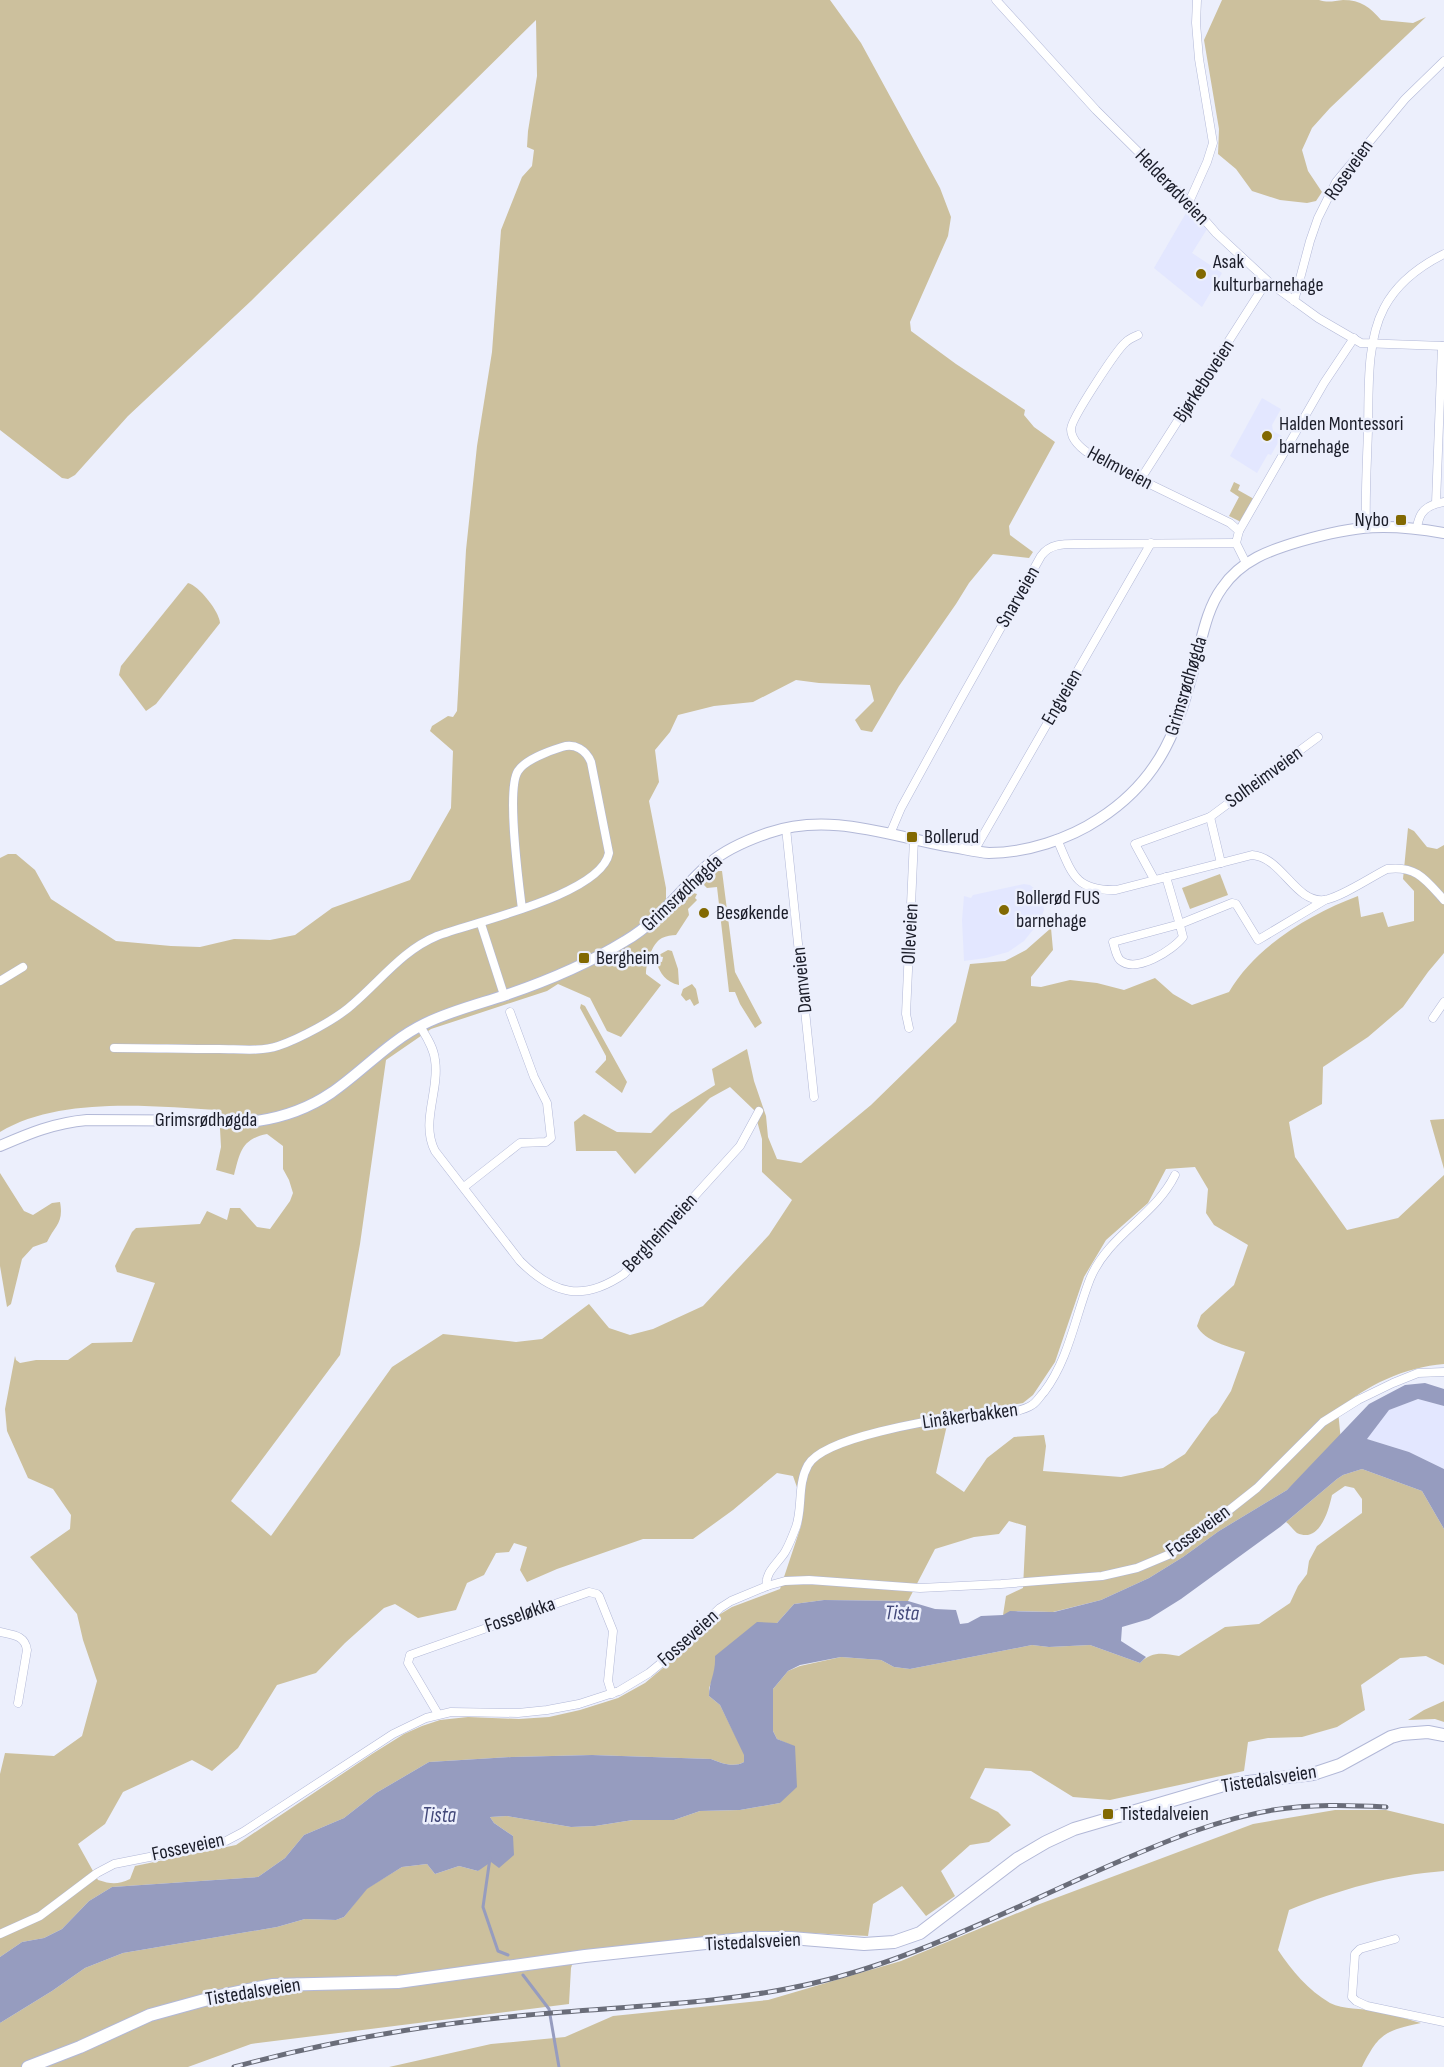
<svg xmlns="http://www.w3.org/2000/svg" width="1444" height="2067" viewBox="0 0 1444 2067" font-family="'Sofia Sans Condensed',sans-serif">
	<style>
		.built { fill: #e3e7ff }
		.green { fill: #ccc09d; fill-rule: evenodd }
		.water { fill: #969cbf }
		.lines { fill: none; stroke-linecap: round; stroke-linejoin: round }
		.stream { stroke: #969cbf; stroke-width: 3 }
		.street-casing { stroke: #b2b8d7; stroke-width: 9 }
		.secondary-casing { stroke: #b2b8d7; stroke-width: 12 }
		.primary-casing { stroke: #b2b8d7; stroke-width: 14 }
		.street { stroke: #fff; stroke-width: 8 }
		.secondary { stroke: #fff; stroke-width: 10 }
		.primary { stroke: #fff; stroke-width: 12 }
		.rail-casing { stroke: #6a6d79; stroke-width: 5 }
		.rail { stroke: #eceffc; stroke-width: 3; stroke-dasharray: 9; stroke-linecap: butt }
		.poi-dot { fill: #826902; stroke: #eceffc; stroke-width: 2 }
		.labels { text-anchor: middle; dominant-baseline: central; stroke-width: 5; stroke-linejoin: round; paint-order: stroke }
		.street-label { font-size: 20px; fill: #1b1d29; stroke: #eceffc }
		.poi-label { font-size: 20px; fill: #1b1d29; stroke: #eceffc; text-anchor: start }
		.water-label { font-size: 21px; font-style: italic; fill: #43497a; stroke: #eceffc }
	</style>
	<rect width="100%" height="100%" fill="#eceffc"/>
	<g class="built">
		<path d="M1191,211L1207,229L1192,253L1222,273L1202,307L1154,268L1186,213Z"/>
		<path d="M1262,398L1281,409L1272,425L1273,431L1282,436L1271,455L1268,454L1257,473L1230,456Z"/>
		<path d="M1024,884L1030,885L1041,894L1044,910L1040,921L1024,941L1008,952L986,958L964,961L962,920L964,896L971,898L973,895Z"/>
		<path d="M1418,1399L1444,1406V1469L1409,1452L1367,1439L1388,1410Z"/>
	</g>
	<g class="green">
		<path d="M0,0H830L861,43L940,188L951,217L948,236L910,322L911,331L956,364L1025,410L1024,415L1034,427L1055,442L1009,526L1010,535L1033,552L1029,558L993,554L969,583L956,604L899,686L872,732L861,730L855,720L874,701L870,685L819,683L796,680L753,702L714,706L678,715L670,732L655,750L659,782L649,801L666,888V917L690,892L697,894L695,898L697,900L688,909L689,915L676,935C672,935 666,936 662,938C651,944 646,964 646,974L661,985L621,1037L607,1031L590,998L558,984L547,991L431,1029L386,1060L360,1244L340,1355L231,1501L271,1536L392,1367L443,1334L516,1342L542,1339L589,1304L609,1328L630,1335L653,1329L703,1306L769,1235L792,1200L762,1172V1139L754,1110L730,1087L710,1098L635,1174L616,1151H576L574,1122L584,1114L617,1132L651,1133L671,1113L715,1085L712,1069L747,1049L754,1081L766,1116L768,1137L777,1159L801,1163L871,1105L956,1022L970,964L1005,961L1026,950L1051,928L1053,950L1031,977V986L1041,987L1070,980L1097,983L1124,990L1155,978L1173,994L1192,1005L1229,992C1256,946 1310,914 1358,896L1361,917L1383,912L1388,927L1414,921V891L1403,879L1408,828L1414,831L1427,847L1437,849L1444,845V953L1428,972L1403,1007L1368,1037L1323,1067L1322,1104L1289,1122L1295,1157L1347,1230L1398,1218L1444,1175V1364C1406,1367 1365,1385 1338,1411L1341,1441L1287,1490L1219,1531L1183,1557L1149,1578L1101,1600L1053,1612L1018,1611L1003,1615L1006,1596L1023,1588L1026,1526L1009,1521L999,1534L974,1537L935,1549L908,1601L824,1600L794,1604L777,1623L716,1671L709,1688V1696L720,1705L745,1755L744,1762C734,1768 721,1763 711,1759L592,1755L512,1757L429,1762L376,1793L344,1818L304,1835L285,1858L258,1877L112,1887L89,1901L62,1929L44,1938L22,1942L0,1957V1774L5,1753L54,1756L82,1736L97,1681L83,1640L77,1614L30,1557L70,1529L71,1515L53,1489L28,1478L7,1431L5,1409L15,1356L16,1360L20,1363L36,1360H68L92,1343L132,1342L155,1283L117,1272L115,1266L132,1232L136,1228L200,1224L207,1211L227,1220L230,1208H240L257,1227L270,1229L290,1201L293,1193L289,1180L283,1169V1146L267,1134C241,1139 240,1153 234,1175L216,1170L221,1147L219,1110C152,1106 59,1096 0,1132V858L8,854H16L35,870L51,899L116,941L171,946L200,947L234,939L270,940L295,935L332,908L410,880L451,808L453,751L430,731L432,726L448,716L453,717L457,711L466,550L477,446L492,352L501,230L522,177L532,166L534,150L527,147L528,131L537,76L536,20L251,301L128,416L75,475L68,479L62,478L0,430ZM1195,1167L1208,1189L1206,1213L1214,1225L1248,1245L1234,1285L1201,1315L1197,1326C1204,1341 1230,1347 1245,1352L1231,1391L1217,1413L1211,1418L1185,1454L1163,1468L1121,1477L1043,1471L1046,1446L1044,1435L1014,1437L987,1458L964,1492L936,1473L947,1425L964,1409H988L1023,1403L1033,1395L1055,1362L1084,1277L1106,1240L1148,1203L1166,1169ZM777,1473L793,1476L804,1507L801,1526L780,1589L732,1607L717,1616L681,1653L645,1683L618,1698L580,1710L549,1717L519,1719L468,1717L440,1720L422,1726L404,1734L372,1754L236,1845L135,1866L130,1879C117,1885 111,1884 98,1880L78,1844L105,1824L123,1792L192,1760L212,1771L238,1748L277,1685L316,1673L345,1643L384,1608L395,1604L418,1618L456,1610L467,1583L484,1575L496,1553L509,1552L514,1543L527,1547L520,1570L527,1582L557,1569L643,1539H693L733,1510Z"/>
		<path d="M1222,0H1319C1328,3 1334,1 1343,0C1361,0 1370,7 1381,20L1413,23L1426,17L1330,108L1312,128L1302,150L1308,171L1322,192L1316,201L1307,203L1280,200L1252,191L1236,169L1218,154L1219,129L1204,40Z"/>
		<path d="M1234,482L1240,485L1238,490L1254,499L1241,522L1229,516L1239,497L1230,491Z"/>
		<path d="M188,583C199,586 219,611 220,623L156,704L146,711L119,675L121,666Z"/>
		<path d="M717,871H722L735,972L762,1023L755,1028L740,1004L735,992H729L717,887L707,888L701,882L707,876Z"/>
		<path d="M1220,874L1228,895L1190,909L1182,888Z"/>
		<path d="M668,950L672,951L678,969L679,985C666,982 660,974 656,961L662,962L663,957L657,956Z"/>
		<path d="M692,984L696,989L699,1003L694,1006L690,999L686,1001L681,995L683,989Z"/>
		<path d="M581,1004L585,1006L627,1082L622,1093L595,1072L606,1060V1056L580,1008Z"/>
		<path d="M1444,1119V1169L1430,1120Z"/>
		<path d="M0,1173L24,1211L33,1215L52,1203L60,1202C64,1223 55,1225 47,1242L33,1247L22,1259L11,1304L7,1307L0,1266Z"/>
		<path d="M1362,1469L1422,1491L1444,1529V1665L1426,1656L1400,1658L1361,1685L1365,1710L1337,1727L1302,1737L1268,1738L1248,1742L1244,1771L1110,1800L1073,1797L1031,1771L985,1768L970,1798L998,1812L1011,1825L989,1842L970,1845L941,1871L955,1896L926,1916L902,1886L873,1904L868,1936L789,1932L576,1952L571,1968L569,2004L251,2044L188,2067H0V2023L52,1991L85,1968L123,1953L277,1927L305,1919L336,1920L344,1917L366,1889L402,1867L427,1864L435,1874L459,1866L478,1871L513,1836L494,1823L490,1817L507,1816L571,1827L595,1826L633,1820H674L700,1811L740,1810L780,1803L795,1765V1747L777,1739L773,1731V1689L788,1671L800,1666L841,1657L881,1660L894,1667L910,1669L1032,1645L1049,1647L1090,1645L1140,1663C1152,1651 1163,1653 1179,1656L1225,1627L1259,1624L1290,1603L1298,1586L1307,1574L1309,1561L1317,1546L1362,1513V1499L1354,1488L1345,1486L1332,1495C1329,1509 1320,1544 1297,1533C1294,1531 1290,1525 1286,1522L1337,1479L1343,1475Z"/>
		<path d="M1444,1701V1722L1435,1719L1408,1720L1424,1710Z"/>
		<path d="M1335,1810H1386L1444,1824V1871C1391,1875 1338,1890 1289,1910L1278,1950C1292,1971 1308,1990 1330,2003C1344,2010 1361,2008 1376,2011C1391,2013 1406,2019 1421,2023C1385,2031 1379,2033 1362,2067H389L491,2044L565,2037L613,2016L768,2000L901,1961L1037,1905L1253,1824Z"/>
	</g>
	<path class="water" d="M1425,1383L1444,1389V1406L1418,1399L1389,1410L1367,1439L1409,1452L1444,1469V1529L1422,1491L1362,1469L1343,1475L1337,1479L1280,1527L1181,1599L1149,1619L1122,1627L1121,1641L1146,1657L1140,1663L1090,1645L1049,1647L1032,1645L910,1669L894,1667L881,1660L841,1657L800,1665L788,1671L773,1689V1731L777,1739L795,1746L797,1787L780,1803L740,1810L700,1811L674,1820H633L595,1826L571,1827L507,1816L490,1817L494,1823L513,1836L514,1855L499,1868L491,1862L478,1871L459,1866L435,1874L427,1864L402,1867L367,1889L344,1917L336,1920L305,1919L277,1927L123,1953L85,1968L52,1991L0,2023V1957L22,1942L44,1938L62,1929L89,1901L112,1887L258,1877L285,1858L304,1835L344,1818L376,1793L429,1762L512,1757L592,1755L711,1759C721,1763 734,1768 744,1762V1755L720,1705L709,1696C709,1681 716,1673 715,1656L757,1622L777,1623L794,1604L824,1600L908,1601L935,1609L956,1610L960,1624L968,1623L981,1616L1003,1615L1010,1611L1054,1612L1101,1600L1149,1578L1183,1557L1219,1531L1287,1490L1369,1404L1405,1385Z"/>
	<g class="lines">
		<g class="stream">
			<path d="M490,1858L483,1907L498,1951L508,1955"/>
			<path d="M523,1975L549,2009L559,2067"/>
		</g>
		<g class="street-casing">
			<g id="street">
				<path d="M996,0L1096,110L1189,202L1216,233L1271,284L1318,318L1361,343L1444,346"/>
				<path d="M1189,202L1207,162L1213,143L1199,59L1196,23L1197,0"/>
				<path d="M1294,301L1310,241L1318,218L1336,182L1405,99L1444,61"/>
				<path d="M1138,335C1134,337 1129,339 1126,342C1117,349 1071,419 1071,429C1071,443 1087,453 1098,459L1230,523L1239,531L1236,543"/>
				<path d="M1140,480L1267,281"/>
				<path d="M1436,503L1442,346"/>
				<path d="M1366,526C1365,494 1367,462 1368,430C1369,392 1366,342 1384,308C1397,283 1420,266 1444,254"/>
				<path d="M1417,528C1419,511 1427,505 1444,502"/>
				<path d="M1239,531L1324,383L1354,338"/>
				<path d="M1210,817L1221,863"/>
				<path d="M786,828L814,1097"/>
				<path d="M890,834L901,808L958,704L1041,556C1051,542 1068,544 1083,544L1236,543L1246,563"/>
				<path d="M1057,839C1072,874 1075,891 1116,890L1252,855C1282,857 1295,903 1324,900C1340,898 1371,877 1387,869C1416,865 1426,880 1444,900"/>
				<path d="M974,851L1151,543"/>
				<path d="M1166,877C1172,897 1178,917 1183,937C1173,950 1136,974 1120,960C1116,956 1115,948 1113,942L1180,924L1232,903L1236,904L1258,940L1325,900"/>
				<path d="M1154,879L1135,844L1210,817L1318,737"/>
				<path d="M481,924L504,995"/>
				<path d="M0,981L23,967"/>
				<path d="M1433,1018L1444,1002"/>
				<path d="M420,1026C426,1036 434,1048 435,1060C440,1090 420,1122 435,1151L520,1261C554,1295 583,1302 624,1274L740,1146L759,1111"/>
				<path d="M909,1028L906,1014L914,839"/>
				<path d="M114,1048C149,1048 184,1049 219,1049C238,1049 260,1052 278,1046C299,1039 337,1019 353,1004C381,980 403,950 437,936C473,922 601,895 609,853L591,762C586,750 575,743 562,747C549,751 525,760 518,771C506,789 519,884 522,909"/>
				<path d="M464,1187L520,1143L546,1142L551,1138L547,1103L534,1077L510,1012"/>
				<path d="M767,1586C764,1573 778,1563 785,1552C789,1545 793,1535 796,1527C803,1507 797,1485 808,1465C824,1437 932,1420 965,1416C983,1414 1017,1415 1032,1405C1037,1402 1040,1396 1044,1392C1069,1359 1075,1317 1090,1279C1108,1235 1155,1216 1175,1175"/>
				<path d="M0,1632C13,1635 25,1635 27,1650L18,1703"/>
				<path d="M438,1714L408,1663L410,1655L589,1592L597,1594L599,1596L613,1631L608,1681L612,1694"/>
				<path d="M0,1934L40,1916L97,1873L114,1864L210,1845L226,1841L243,1832L393,1734L426,1718L451,1712L518,1713L547,1710L579,1704L619,1691L649,1673L666,1659L720,1608L731,1601L767,1586L785,1581L809,1580L920,1588L1001,1584L1102,1576L1137,1568L1168,1555L1185,1545L1257,1488L1323,1422L1358,1400L1393,1383L1418,1373L1444,1372"/>
				<path d="M1395,1939L1360,1949L1355,1954L1352,1997L1356,2001L1367,2006L1444,2022"/>
			</g>
		</g>
		<g class="secondary-casing">
			<path id="secondary" d="M0,1146C30,1133 54,1123 87,1120L257,1121C284,1117 309,1108 331,1093C363,1071 389,1041 424,1024C450,1011 479,1004 506,995C544,982 591,962 625,941C660,921 681,888 710,863C726,849 748,840 768,833C828,812 887,835 946,846C961,848 975,852 989,853C1026,853 1069,839 1099,819C1163,778 1179,725 1197,656C1203,633 1208,607 1222,588C1241,560 1270,550 1301,541C1357,525 1387,523 1444,533"/>
		</g>
		<g class="primary-casing">
			<path id="primary" d="M28,2067L80,2047L150,2015L219,1996L272,1985L398,1982L585,1956L752,1938H791L864,1944L894,1942L920,1933L1017,1859L1046,1842L1074,1829L1224,1785L1313,1774L1340,1765L1391,1737L1402,1734L1428,1732L1444,1735"/>
		</g>
		<use href="#street" class="street"/>
		<use href="#secondary" class="secondary"/>
		<use href="#primary" class="primary"/>
		<g class="rail-casing">
			<path id="rail" d="M234,2067C330,2041 429,2024 528,2015C623,2006 721,2005 814,1983C921,1958 1020,1904 1120,1861C1169,1840 1219,1819 1273,1810C1311,1804 1348,1805 1386,1807"/>
		</g>
		<use href="#rail" class="rail"/>
	</g>
	<g class="poi-dot">
		<circle cx="1201" cy="274" r="6"/>
		<circle cx="1267" cy="436" r="6"/>
		<rect x="1395" y="514" width="12" height="12" rx="3"/>
		<rect x="906" y="831" width="12" height="12" rx="3"/>
		<circle cx="1004" cy="910" r="6"/>
		<circle cx="704" cy="913" r="6"/>
		<rect x="578" y="952" width="12" height="12" rx="3"/>
		<rect x="1102" y="1808" width="12" height="12" rx="3"/>
	</g>
	<g class="labels">
		<g class="street-label">
			<text transform="translate(1349 170) rotate(-55)">Roseveien</text>
			<text transform="translate(1172 187) rotate(46)">Helderødveien</text>
			<text transform="translate(1204 381) rotate(-57)">Bjørkeboveien</text>
			<text transform="translate(1120 468) rotate(28)">Helmveien</text>
			<text transform="translate(1018 597) rotate(-60)">Snarveien</text>
			<text transform="translate(1186 686) rotate(-73)">Grimsrødhøgda</text>
			<text transform="translate(1062 697) rotate(-60)">Engveien</text>
			<text transform="translate(1264 777) rotate(-36)">Solheimveien</text>
			<text transform="translate(682 893) rotate(-43)">Grimsrødhøgda</text>
			<text transform="translate(910 934) rotate(-87)">Olleveien</text>
			<text transform="translate(802 980) rotate(-96)">Damveien</text>
			<text x="206" y="1120">Grimsrødhøgda</text>
			<text transform="translate(660 1233) rotate(-47)">Bergheimveien</text>
			<text transform="translate(970 1416) rotate(-8)">Linåkerbakken</text>
			<text transform="translate(1198 1531) rotate(-36)">Fosseveien</text>
			<text transform="translate(520 1615) rotate(-19)">Fosseløkka</text>
			<text transform="translate(688 1638) rotate(-42)">Fosseveien</text>
			<text transform="translate(1269 1779) rotate(-9)">Tistedalsveien</text>
			<text transform="translate(188 1847) rotate(-12)">Fosseveien</text>
			<text transform="translate(753 1942) rotate(-3)">Tistedalsveien</text>
			<text transform="translate(253 1992) rotate(-9)">Tistedalsveien</text>
		</g>
		<g class="poi-label">
			<text x="1213" y="262">Asak<tspan x="1213" dy="23">kulturbarnehage</tspan></text>
			<text x="1279" y="424">Halden Montessori<tspan x="1279" dy="23">barnehage</tspan></text>
			<text x="1389" y="520" text-anchor="end">Nybo</text>
			<text x="924" y="837">Bollerud</text>
			<text x="1016" y="898">Bollerød FUS<tspan x="1016" dy="23">barnehage</tspan></text>
			<text x="716" y="913">Besøkende</text>
			<text x="596" y="958">Bergheim</text>
			<text x="1120" y="1814">Tistedalveien</text>
		</g>
		<g class="water-label">
			<text transform="translate(902 1613) rotate(1)">Tista</text>
			<text x="439" y="1815">Tista</text>
		</g>
	</g>
</svg>
